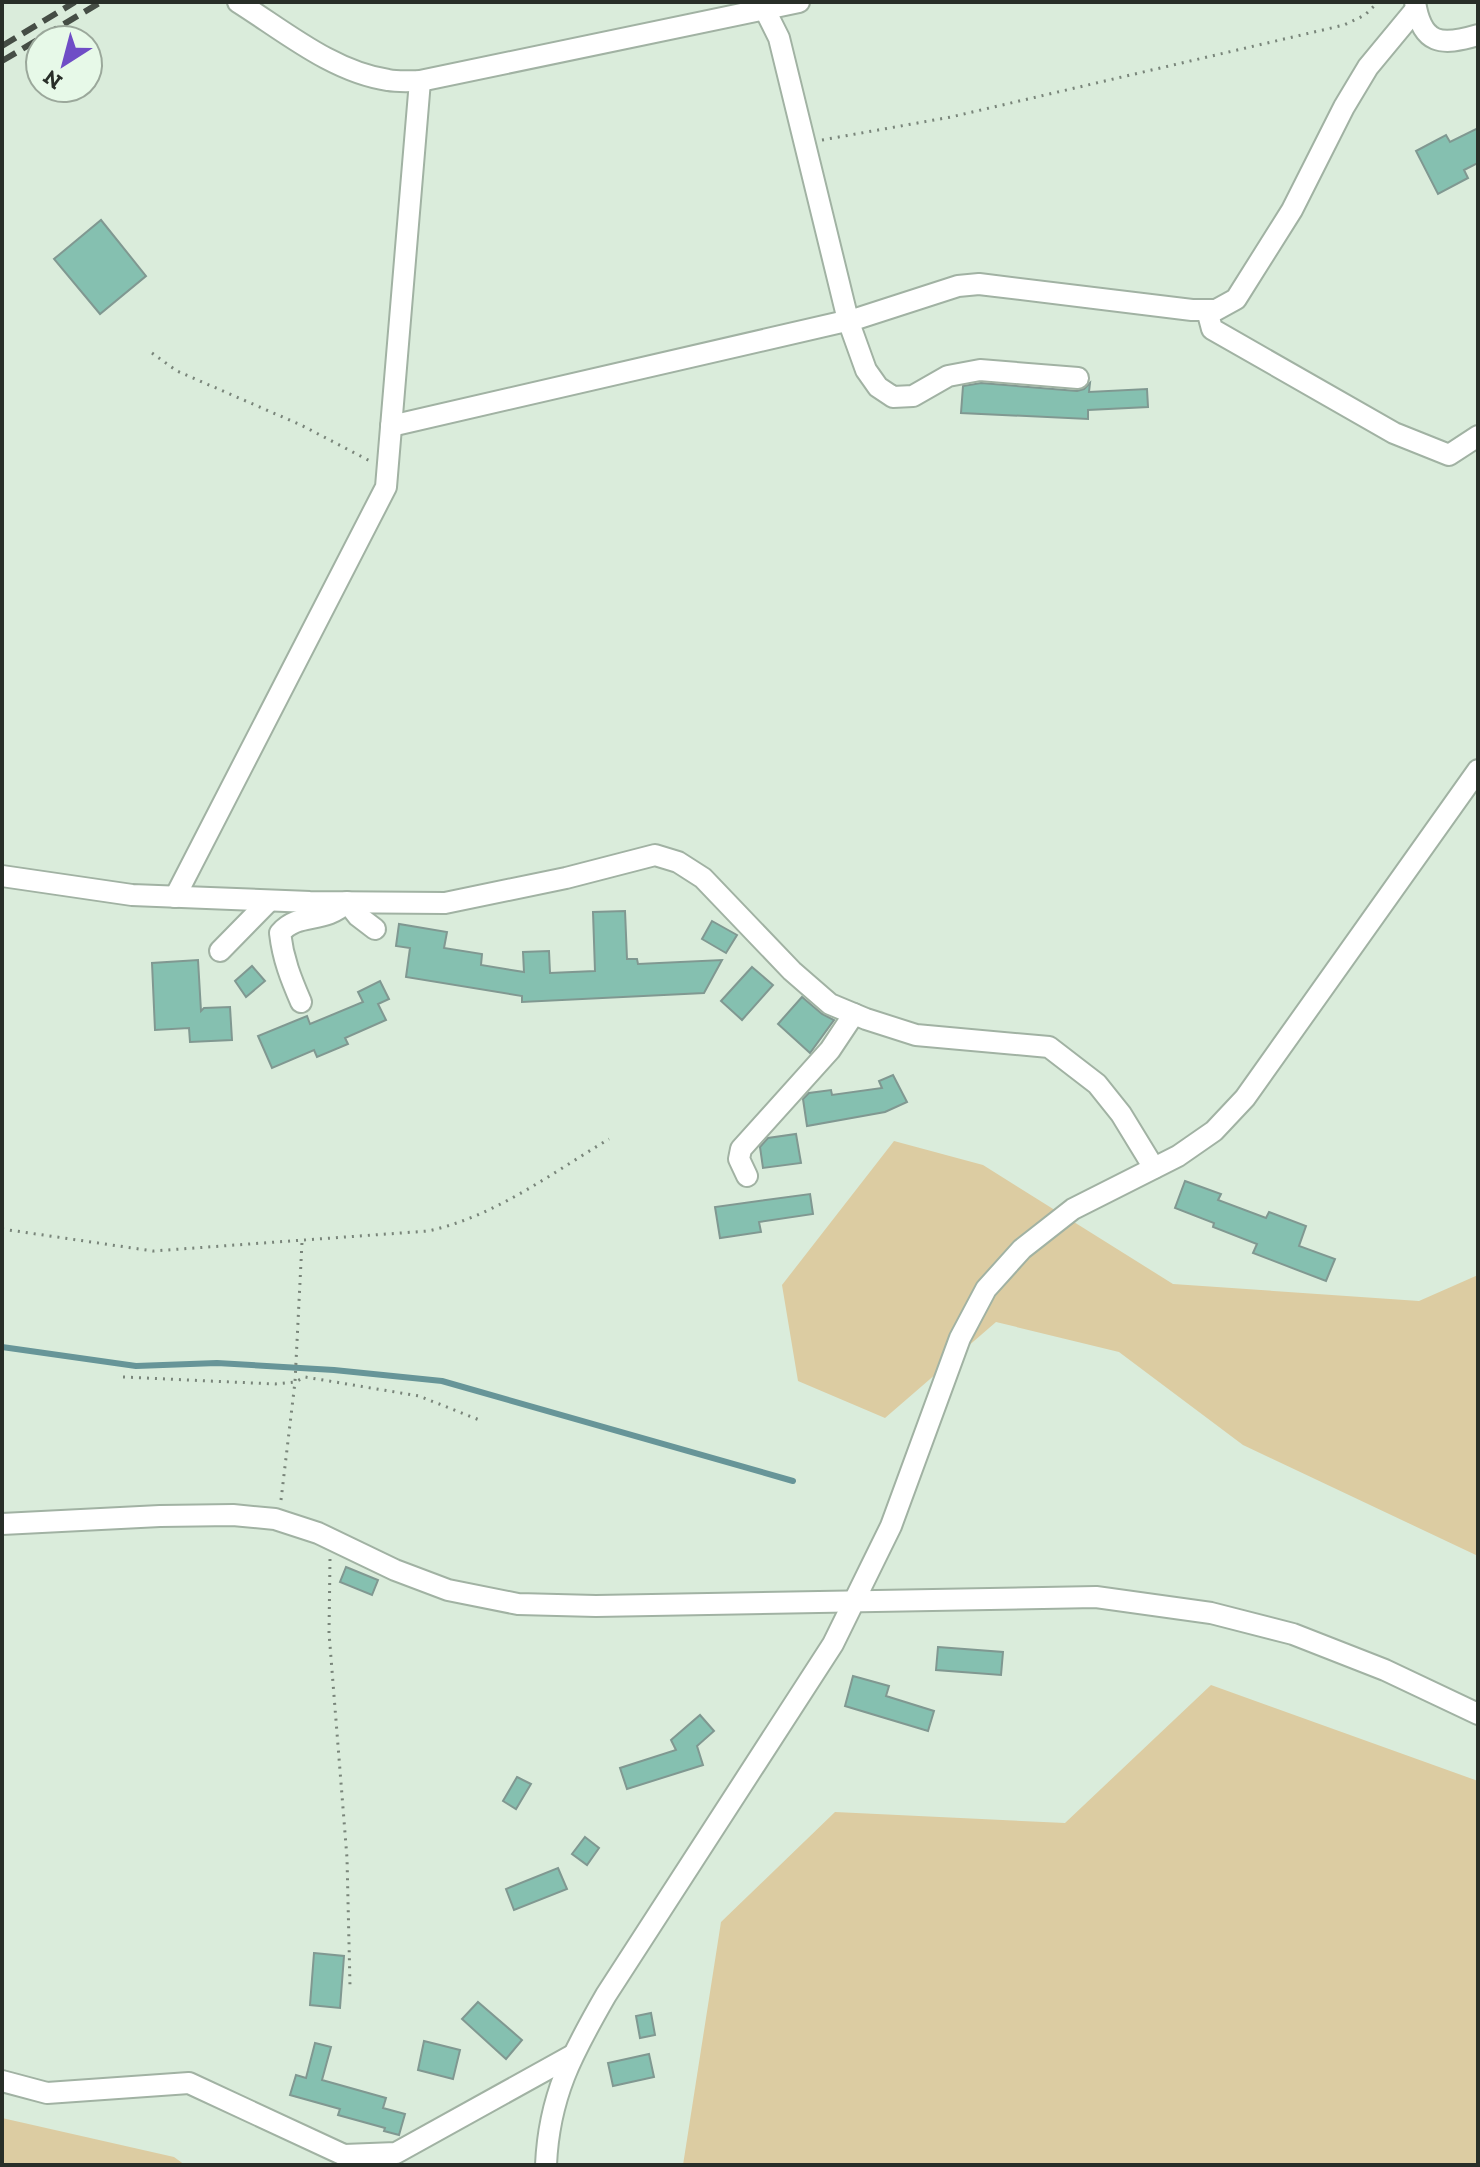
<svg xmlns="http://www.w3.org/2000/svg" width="1480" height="2167" viewBox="0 0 1480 2167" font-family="'Zilla Slab',serif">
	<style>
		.green { fill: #dccca2 }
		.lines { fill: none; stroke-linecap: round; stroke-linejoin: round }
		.stream { stroke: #679598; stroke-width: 6 }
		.building { fill: #85c0b0; stroke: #809891; stroke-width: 2 }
		.minor-casing { stroke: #a1b2a3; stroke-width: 24 }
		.path { stroke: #79857a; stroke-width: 3; stroke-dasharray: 2 6; stroke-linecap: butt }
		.minor { stroke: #fff; stroke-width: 20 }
		.rail { stroke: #454d45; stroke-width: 6; stroke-dasharray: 16 8; stroke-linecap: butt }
	</style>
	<rect width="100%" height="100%" fill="#daecdb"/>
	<g class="green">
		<path d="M894,1141L983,1165L1173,1284L1419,1301L1478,1275V1556L1243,1445L1119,1352L996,1322L885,1418L798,1381L782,1285Z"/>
		<path d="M1211,1685L1478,1781V2165H683L721,1922L835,1812L1065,1823Z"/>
		<path d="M2,2118L174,2157L185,2165H2Z"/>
	</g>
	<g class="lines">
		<path class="stream" d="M2,1347L136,1366L217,1363L334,1370L442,1381L793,1481"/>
	</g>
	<g class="building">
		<path d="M1478,128V163L1464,170L1468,178L1438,194L1416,151L1446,135L1450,142Z"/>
		<path d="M101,220L146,276L100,314L54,259Z"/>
		<path d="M981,383L1077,391L1084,389L1090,383L1089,392L1147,389L1148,407L1088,410V419L961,413L963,386Z"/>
		<path d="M625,911L627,959H637L638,964L722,960L704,993L522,1002V996L406,977L410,948L396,946L399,924L447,932L444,948L482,954L481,965L524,972L523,952L549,951L550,973L595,971L593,912Z"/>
		<path d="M712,921L737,935L726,953L702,939Z"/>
		<path d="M198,960L201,1011L204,1008L230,1007L232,1040L190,1042L189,1028L155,1030L152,963Z"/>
		<path d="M252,966L265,981L246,997L235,981Z"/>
		<path d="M752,967L773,985L742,1020L721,1001Z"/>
		<path d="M380,981L389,999L378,1004L386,1020L345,1038L348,1044L317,1057L314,1050L272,1068L258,1036L307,1016L310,1024L363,1002L358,992Z"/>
		<path d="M802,997L822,1014L834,1020L810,1053L778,1024Z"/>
		<path d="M893,1075L907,1102L885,1112L807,1126L803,1099L809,1093L831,1090L832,1095L882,1088L879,1081Z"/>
		<path d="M796,1134L801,1163L763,1168L760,1147L768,1138Z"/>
		<path d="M1185,1181L1221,1194L1218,1200L1266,1218L1269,1212L1306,1226L1299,1246L1335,1259L1326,1281L1253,1253L1257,1244L1213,1227L1214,1223L1175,1208Z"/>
		<path d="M810,1194L813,1214L759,1222L761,1232L720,1238L715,1207Z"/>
		<path d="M346,1567L378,1580L372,1595L340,1582Z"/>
		<path d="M938,1647L1003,1652L1001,1675L936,1670Z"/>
		<path d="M853,1676L889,1686L886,1696L934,1711L928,1731L845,1706Z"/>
		<path d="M700,1715L714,1731L697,1746L703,1765L627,1789L620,1768L676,1750L671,1740Z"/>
		<path d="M517,1777L531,1784L516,1809L503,1801Z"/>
		<path d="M585,1837L599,1848L587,1865L572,1854Z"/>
		<path d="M558,1868L567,1889L514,1910L506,1889Z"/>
		<path d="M314,1953L344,1956L340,2008L310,2005Z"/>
		<path d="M478,2002L522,2040L506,2059L462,2019Z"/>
		<path d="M651,2013L655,2035L640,2038L636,2016Z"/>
		<path d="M424,2041L460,2050L453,2079L418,2070Z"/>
		<path d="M315,2043L331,2047L322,2080L386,2098L383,2108L405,2114L399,2135L384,2131L385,2128L338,2115L340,2109L290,2095L296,2075L306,2078Z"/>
		<path d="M649,2054L654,2077L613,2086L608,2063Z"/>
	</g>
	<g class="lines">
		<g class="minor-casing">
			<g id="minor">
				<path d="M238,2C284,31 333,72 388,80C398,82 409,81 420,81L799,2"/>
				<path d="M1415,2C1422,45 1441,46 1478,35"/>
				<path d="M765,10L779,38L848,320L866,370L878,387L893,397L913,396L948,376L980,370L1078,378"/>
				<path d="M1207,310L1212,329L1394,433L1449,455L1478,436"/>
				<path d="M391,426L859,318L958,286L979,284L1192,310H1216L1236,299L1292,210L1344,107L1368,67L1416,9"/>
				<path d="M2,876L132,895L310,902L445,903L566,878L655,855L678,862L703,878L792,971L830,1004L866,1019L916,1035L1049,1047L1097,1084L1121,1114L1154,1168"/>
				<path d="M175,897L386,487L420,81"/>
				<path d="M220,951L269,901"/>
				<path d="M301,1002C291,979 283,959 280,933C299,911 324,925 347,902L358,916L375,929"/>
				<path d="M747,1176L739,1159L741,1149L830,1050L854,1014"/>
				<path d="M2,1524L160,1516L233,1515L275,1519L318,1533L395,1570L448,1590L518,1604L596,1606L1096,1597L1211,1613L1293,1634L1385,1670L1478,1714"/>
				<path d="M2,2081L47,2093L189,2083L344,2155L396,2153L571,2056"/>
				<path d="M546,2165C549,2096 572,2054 606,1995L833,1644L891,1526L960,1338L986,1289L1022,1249L1073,1209L1178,1156L1214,1131L1245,1098L1478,770"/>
			</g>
		</g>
		<g class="path">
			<path d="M822,140L951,117L1344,25L1365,15L1378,2"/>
			<path d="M152,353L177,371L301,425L370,461"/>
			<path d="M2,1229L153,1251L428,1231C494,1217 552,1173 609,1139"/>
			<path d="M123,1377L275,1384L295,1382L305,1377L419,1396L482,1421"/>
			<path d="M281,1500L295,1382L302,1242"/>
			<path d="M330,1559L329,1633L347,1858L350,1986"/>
		</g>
		<use href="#minor" class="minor"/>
		<g class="rail">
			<path d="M2,46L75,2"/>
			<path d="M2,61L101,2"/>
		</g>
	</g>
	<rect width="1480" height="2167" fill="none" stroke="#282e28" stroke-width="8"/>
	<g transform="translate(64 64) rotate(216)"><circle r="38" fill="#e7f9e8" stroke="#9ba89b" stroke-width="2"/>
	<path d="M0-6L14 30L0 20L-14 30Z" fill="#6f4dc6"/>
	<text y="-12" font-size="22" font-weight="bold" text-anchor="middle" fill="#282e28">N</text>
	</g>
</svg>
